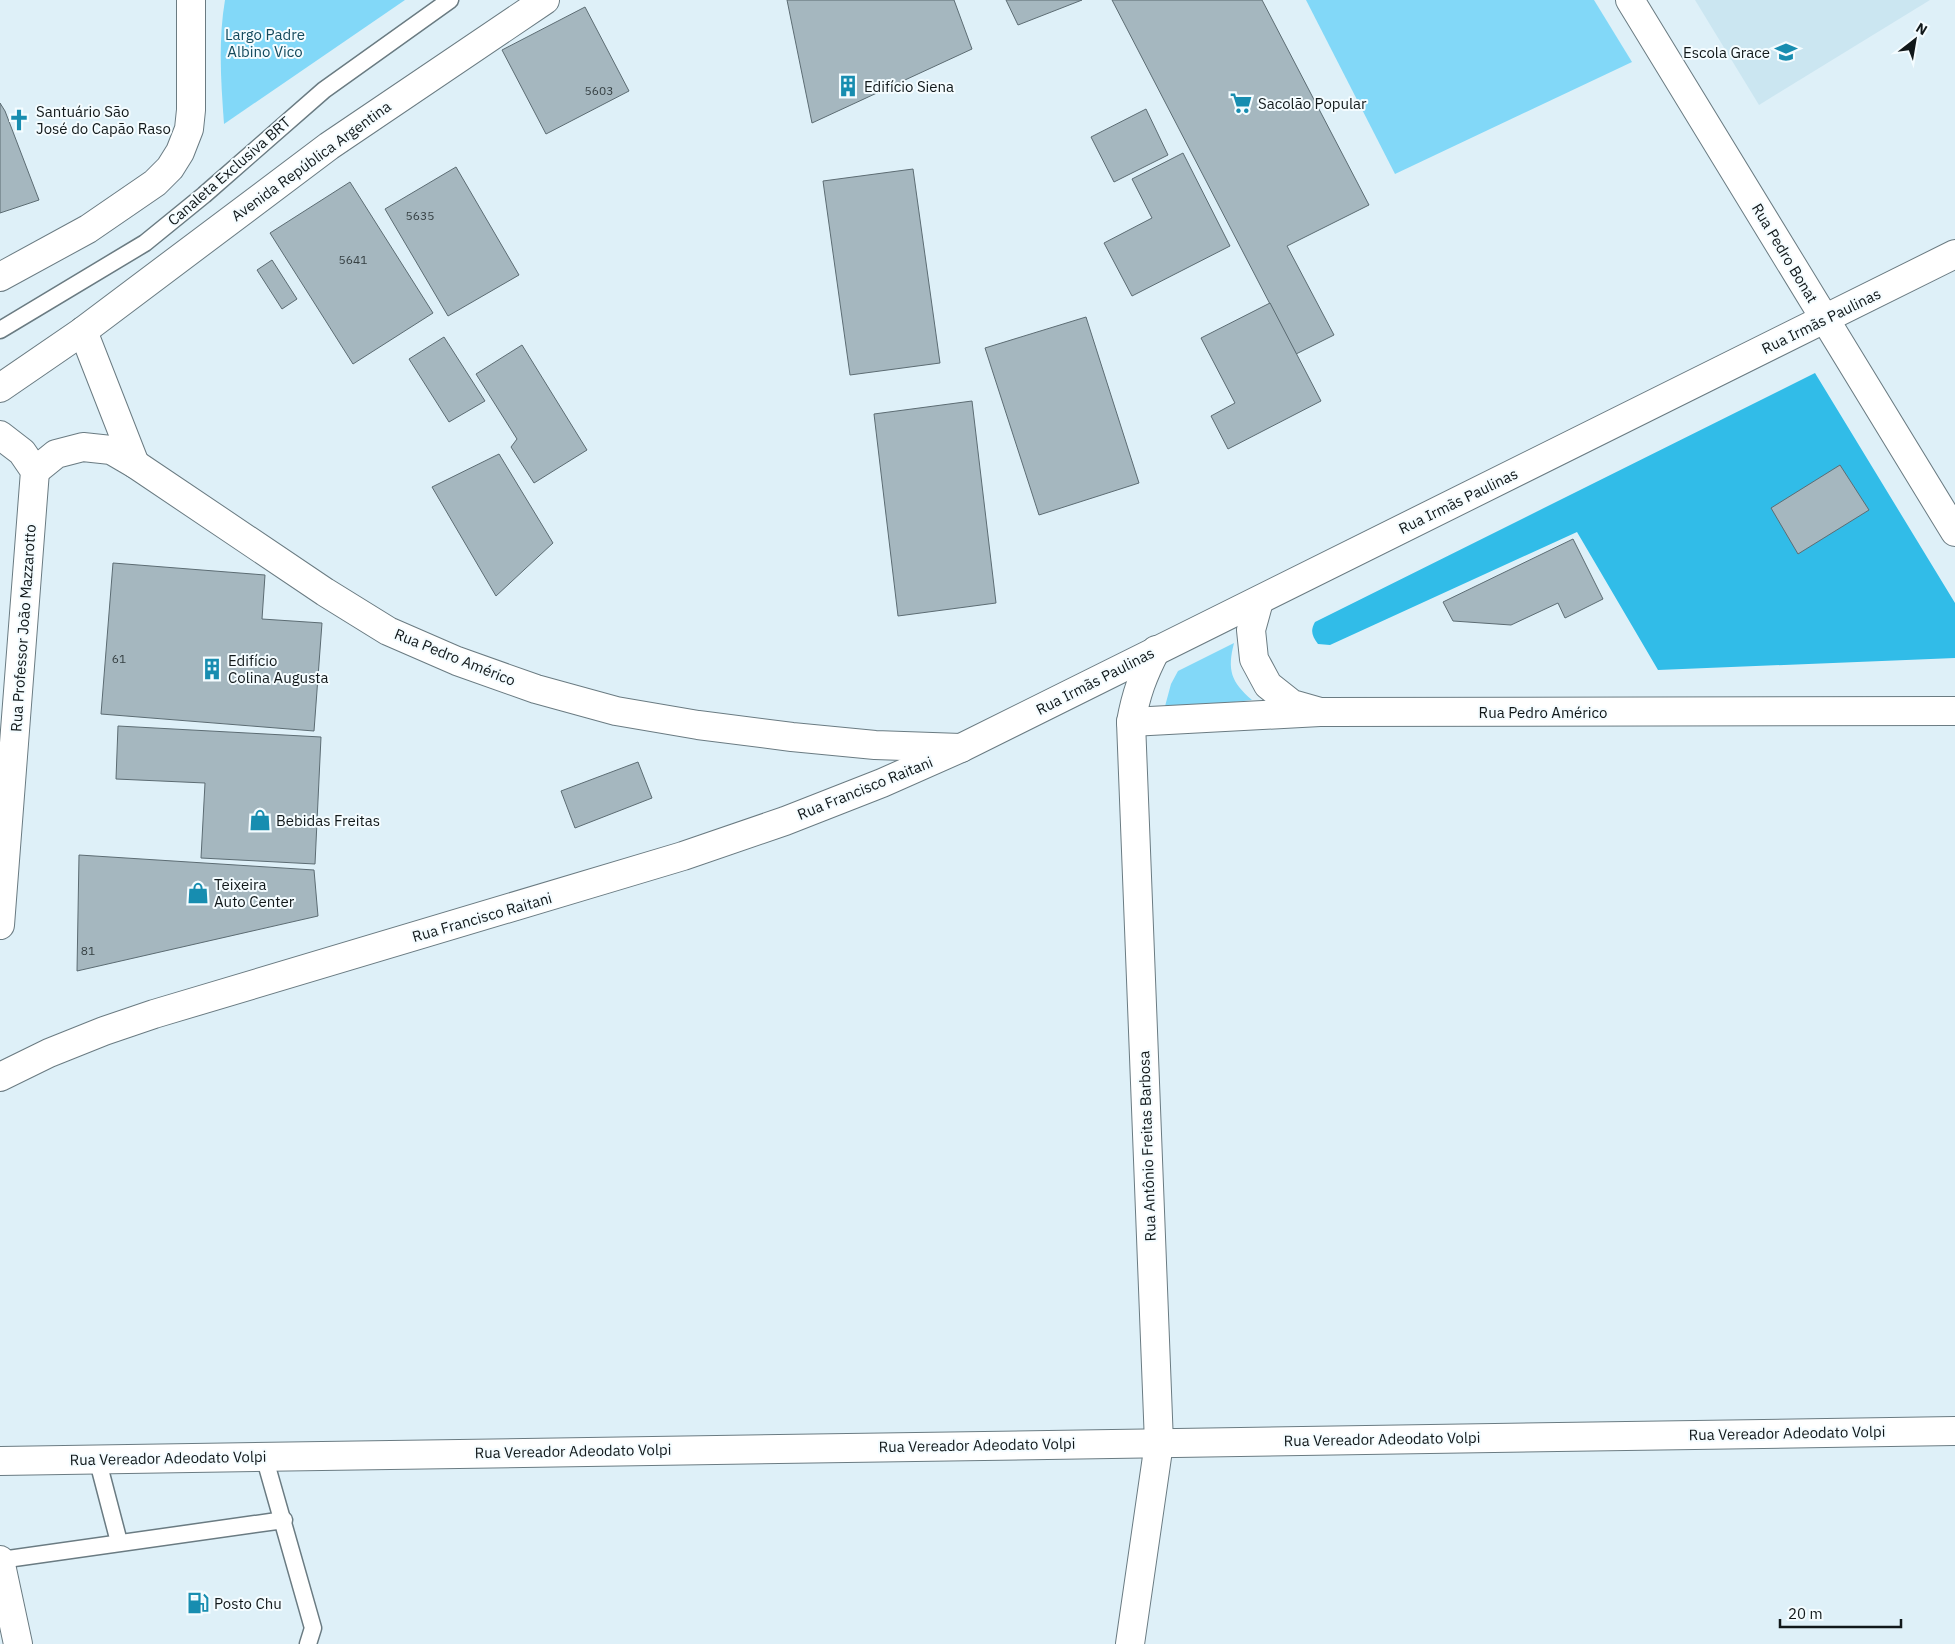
<svg xmlns="http://www.w3.org/2000/svg" width="1955" height="1644" viewBox="0 0 1955 1644" font-family="'IBM Plex Sans',sans-serif">
	<style>
		.built { fill: #cbe6f1 }
		.green { fill: #82d8f8 }
		.forest { fill: #31bce8 }
		.building { fill: #a5b7bf; stroke: #5c6c73 }
		.lines { fill: none; stroke-linecap: round; stroke-linejoin: round }
		.service-casing { stroke: #6a7b82; stroke-width: 19 }
		.minor-casing { stroke: #6a7b82; stroke-width: 30 }
		.tertiary-casing { stroke: #6a7b82; stroke-width: 30 }
		.primary-casing { stroke: #6a7b82; stroke-width: 30 }
		.service { stroke: #fff; stroke-width: 16 }
		.minor { stroke: #fff; stroke-width: 28 }
		.tertiary { stroke: #fff; stroke-width: 28 }
		.primary { stroke: #fff; stroke-width: 28 }
		.labels { text-anchor: middle; dominant-baseline: central; stroke-width: 4; stroke-linejoin: round; paint-order: stroke }
		.number-label { font-size: 12px; fill: #364043 }
		.park-label { font-size: 15px; fill: #134a5d; stroke: #f4fcff }
		.poi-label { font-size: 15px; fill: #11181a; stroke: #f4fcff; text-anchor: start }
		.street-label { font-size: 15px; fill: #11181a; stroke: #f4fcff }
	</style>
	<rect width="100%" height="100%" fill="#def0f8"/>
	<path class="built" d="M1695,0H1930L1759,105Z"/>
	<g class="green">
		<path d="M225,0H405L224,124C221,83 218,41 225,0Z"/>
		<path d="M1306,0H1594L1632,62L1395,174Z"/>
		<path d="M1234,643C1227,670 1231,682 1252,700L1164,710L1171,684L1178,671Z"/>
	</g>
	<path class="forest" d="M1815,373L1955,603V658L1658,670L1577,532L1330,645L1318,644C1312,636 1310,631 1315,622Z"/>
	<g class="building">
		<path d="M787,0H954L972,49L812,123Z"/>
		<path d="M1006,0H1082L1018,25Z"/>
		<path d="M1112,0H1262L1369,205L1287,246L1334,335L1296,354Z"/>
		<path d="M585,7L629,91L546,134L502,50Z"/>
		<path d="M0,103L5,111L39,200L0,213Z"/>
		<path d="M1146,109L1168,155L1114,182L1091,137Z"/>
		<path d="M1183,153L1230,246L1132,296L1104,243L1152,218L1132,179Z"/>
		<path d="M456,167L519,275L448,316L385,209Z"/>
		<path d="M913,169L940,363L850,375L823,181Z"/>
		<path d="M350,182L433,313L353,364L270,233Z"/>
		<path d="M272,260L297,299L282,309L257,270Z"/>
		<path d="M1270,303L1321,401L1228,449L1211,416L1235,403L1201,338Z"/>
		<path d="M1086,317L1139,483L1039,515L985,348Z"/>
		<path d="M444,337L485,401L449,422L409,359Z"/>
		<path d="M522,345L587,450L534,483L511,447L517,439L476,374Z"/>
		<path d="M972,401L996,603L898,616L874,414Z"/>
		<path d="M499,454L553,543L496,596L432,487Z"/>
		<path d="M1840,465L1869,510L1798,554L1771,508Z"/>
		<path d="M1573,539L1603,599L1565,618L1558,603L1511,625L1453,621L1443,602Z"/>
		<path d="M113,563L265,575L262,619L322,623L314,731L101,714Z"/>
		<path d="M118,726L321,737L315,864L201,858L205,783L116,779Z"/>
		<path d="M638,762L652,798L575,828L561,791Z"/>
		<path d="M79,855L314,870L318,916L77,971Z"/>
	</g>
	<g class="lines">
		<g class="service-casing">
			<g id="service">
				<path d="M0,330L145,243L204,195L324,90L450,0"/>
				<path d="M264,1456L313,1628L308,1644"/>
				<path d="M97,1458L119,1542"/>
				<path d="M0,1560L284,1520"/>
			</g>
		</g>
		<g class="minor-casing">
			<g id="minor">
				<path d="M1131,722L1320,712L1955,711"/>
				<path d="M0,1461L1955,1431"/>
				<path d="M1130,1644L1159,1443L1131,722C1136,694 1143,675 1156,650"/>
			</g>
		</g>
		<g class="tertiary-casing">
			<g id="tertiary">
				<path d="M1630,0L1955,532"/>
				<path d="M0,277L88,229L155,183L170,168L180,152L189,129L191,110V0"/>
				<path d="M83,331L135,464"/>
				<path d="M0,388L83,331L329,146L545,0"/>
				<path d="M0,435L22,452L35,471L0,925"/>
				<path d="M35,471L56,454L83,447L111,450L135,464L325,592L388,631L457,661L536,689L616,711L698,725L792,737L875,745L961,748"/>
				<path d="M0,1560L18,1644"/>
			</g>
		</g>
		<g class="primary-casing">
			<g id="primary">
				<path d="M1259,601L1251,630L1254,659L1268,685L1292,704L1320,712"/>
				<path d="M0,1077L49,1053L104,1031L154,1014L683,856L785,821L882,783L961,748L1955,254"/>
			</g>
		</g>
		<use href="#service" class="service"/>
		<use href="#minor" class="minor"/>
		<use href="#tertiary" class="tertiary"/>
		<use href="#primary" class="primary"/>
	</g>
	<defs>
		<g id="school-bare" transform="scale(1.725)"><path d="M0-5L7-2L0 1L-7-2ZM-4 1L0 2.5L4 1V4Q0 6-4 4Z" fill="#178db0" stroke="#f4fcff" stroke-width="2.5" paint-order="stroke"/></g>
		<g id="building-bare" transform="scale(1.725)"><path d="M-4-6H4V6H1V3H-1V6H-4ZM-2.5-4.3h1.7v1.8h-1.7ZM.8-4.3h1.7v1.8H.8ZM-2.5-1h1.7V.8h-1.7ZM.8-1h1.7V.8H.8Z" fill="#178db0" stroke="#f4fcff" stroke-width="2.5" paint-order="stroke"/></g>
		<g id="supermarket-bare" transform="scale(1.725)"><path d="M-6-5.5h2.5l.6 2H6L4.5 2H-2.5L-4.4-4H-6ZM-1.5 3.2a1.3 1.3 0 1 0 .1 0ZM3 3.2a1.3 1.3 0 1 0 .1 0Z" fill="#178db0" stroke="#f4fcff" stroke-width="2.5" paint-order="stroke"/></g>
		<g id="church-bare" transform="scale(1.725)"><path d="M-1.2-6h2.4v3.5h3.3v2.4h-3.3V6h-2.4V-.1h-3.3v-2.4h3.3Z" fill="#178db0" stroke="#f4fcff" stroke-width="2.5" paint-order="stroke"/></g>
		<g id="shop-bare" transform="scale(1.725)"><path d="M-5-2.5h2.3a2.7 3.5 0 0 1 5.4 0H5L5.5 6h-11ZM-1.5-2.5h3a1.5 2.3 0 0 0-3 0Z" fill="#178db0" stroke="#f4fcff" stroke-width="2.5" paint-order="stroke"/></g>
		<g id="fuel-bare" transform="scale(1.725)"><path d="M-5.5-6h7V0h2V4h1.3V-2.5L3-4.5l.8-.8L6-3V5H2.5V1h-1V6h-7ZM-4.2-4.7v3.2H.2V-4.7Z" fill="#178db0" stroke="#f4fcff" stroke-width="2.5" paint-order="stroke"/></g>
	</defs>
	<g fill-rule="evenodd">
		<use href="#school-bare" x="1786" y="52"/>
		<use href="#building-bare" x="848" y="86"/>
		<use href="#supermarket-bare" x="1241" y="103"/>
		<use href="#church-bare" x="19" y="120"/>
		<use href="#building-bare" x="212" y="669"/>
		<use href="#shop-bare" x="260" y="820"/>
		<use href="#shop-bare" x="198" y="893"/>
		<use href="#fuel-bare" x="198" y="1603"/>
	</g>
	<g class="labels">
		<g class="number-label">
			<text x="599" y="90">5603</text>
			<text x="420" y="215">5635</text>
			<text x="353" y="259">5641</text>
			<text x="119" y="658">61</text>
			<text x="88" y="950">81</text>
		</g>
		<g class="park-label">
			<text x="265" y="34">Largo Padre<tspan x="265" dy="17">Albino Vico</tspan></text>
		</g>
		<g class="poi-label">
			<text x="1770" y="52" text-anchor="end">Escola Grace</text>
			<text x="864" y="86">Edifício Siena</text>
			<text x="1258" y="103">Sacolão Popular</text>
			<text x="36" y="111">Santuário São<tspan x="36" dy="17">José do Capão Raso</tspan></text>
			<text x="228" y="660">Edifício<tspan x="228" dy="17">Colina Augusta</tspan></text>
			<text x="276" y="820">Bebidas Freitas</text>
			<text x="214" y="884">Teixeira<tspan x="214" dy="17">Auto Center</tspan></text>
			<text x="214" y="1603">Posto Chu</text>
		</g>
		<g class="street-label">
			<text transform="translate(311 161) rotate(-36)">Avenida República Argentina</text>
			<text transform="translate(229 171) rotate(-41)">Canaleta Exclusiva BRT</text>
			<text transform="translate(1785 253) rotate(59)">Rua Pedro Bonat</text>
			<text transform="translate(1821 321) rotate(-26)">Rua Irmãs Paulinas</text>
			<text transform="translate(1458 501) rotate(-26)">Rua Irmãs Paulinas</text>
			<text transform="translate(23 628) rotate(-86)">Rua Professor João Mazzarotto</text>
			<text transform="translate(455 657) rotate(22)">Rua Pedro Américo</text>
			<text transform="translate(1095 681) rotate(-27)">Rua Irmãs Paulinas</text>
			<text x="1543" y="712">Rua Pedro Américo</text>
			<text transform="translate(865 788) rotate(-22)">Rua Francisco Raitani</text>
			<text transform="translate(482 917) rotate(-16)">Rua Francisco Raitani</text>
			<text transform="translate(1147 1146) rotate(-92)">Rua Antônio Freitas Barbosa</text>
			<text transform="translate(1787 1433) rotate(-1)">Rua Vereador Adeodato Volpi</text>
			<text transform="translate(1382 1439) rotate(-1)">Rua Vereador Adeodato Volpi</text>
			<text transform="translate(977 1445) rotate(-1)">Rua Vereador Adeodato Volpi</text>
			<text transform="translate(573 1451) rotate(-1)">Rua Vereador Adeodato Volpi</text>
			<text transform="translate(168 1458) rotate(-1)">Rua Vereador Adeodato Volpi</text>
		</g>
	</g>
	<g transform="translate(1915 40) rotate(31)" stroke="#f4fcff" stroke-width="4" paint-order="stroke">
	<path d="M0-4L9 19L0 12L-9 19Z" fill="#11181a"/>
	<text y="-8" font-size="14" font-weight="bold" text-anchor="middle" fill="#11181a">N</text>
	</g>
	<path d="M1780 1619v8h121v-8" fill="none" stroke="#11181a" stroke-width="2.5"/>
	<text x="1788" y="1619" font-size="15" fill="#11181a" stroke="#f4fcff" stroke-width="4" paint-order="stroke">20 m</text>
</svg>
